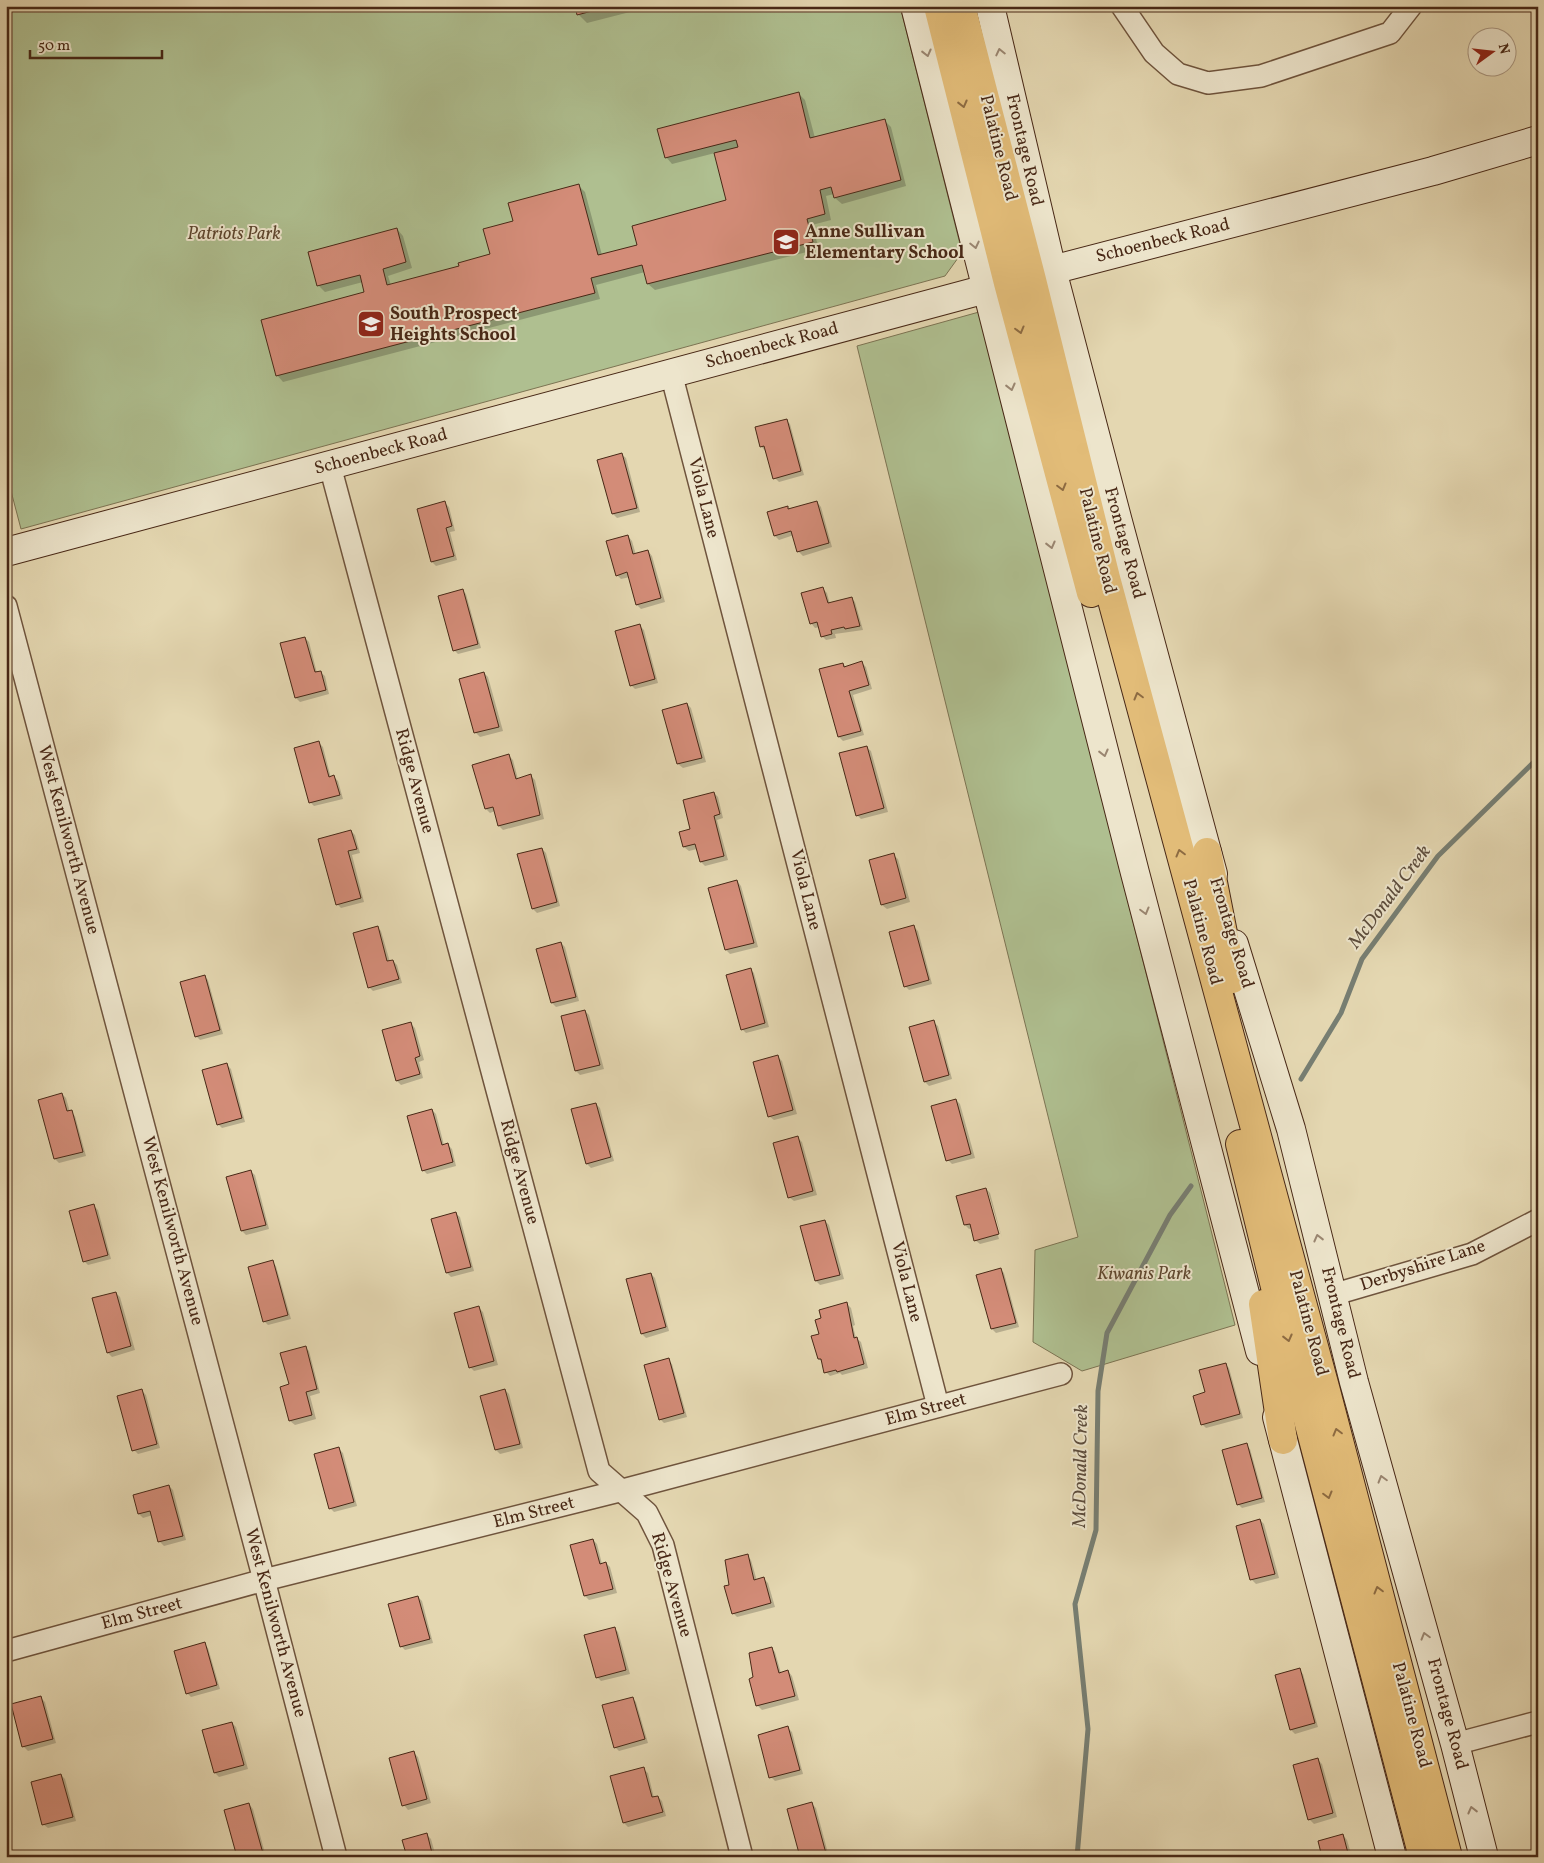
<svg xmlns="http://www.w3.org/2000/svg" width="1544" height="1863" viewBox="0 0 1544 1863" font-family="Vollkorn,serif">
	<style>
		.green { fill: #afbf90; stroke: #7c7453 }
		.shadow { fill: #0003 }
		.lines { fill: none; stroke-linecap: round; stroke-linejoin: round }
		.stream { stroke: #777e72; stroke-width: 5 }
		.building { fill: #d38c78; stroke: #482816 }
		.street-casing { stroke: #6f543d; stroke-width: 24 }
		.secondary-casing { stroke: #482816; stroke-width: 30 }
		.highway-casing { stroke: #482816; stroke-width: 30 }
		.street { stroke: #ede5cc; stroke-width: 21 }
		.secondary { stroke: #ede5cc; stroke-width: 28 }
		.highway { stroke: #e2bc78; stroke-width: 28 }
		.oneway { stroke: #9a8671 }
		.oneway2 { stroke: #8d6b42 }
		.labels { text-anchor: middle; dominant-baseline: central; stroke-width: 4; stroke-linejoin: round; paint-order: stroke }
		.street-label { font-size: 18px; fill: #482816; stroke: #ede5cc }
		.poi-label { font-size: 18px; font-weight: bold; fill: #482816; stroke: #ede5cc; text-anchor: start }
		.park-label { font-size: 18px; font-style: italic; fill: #5d462e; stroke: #ede5cc }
		.water-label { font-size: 19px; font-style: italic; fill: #5c4c3c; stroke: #ede5cc }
	</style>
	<rect width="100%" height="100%" fill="#e4d7b1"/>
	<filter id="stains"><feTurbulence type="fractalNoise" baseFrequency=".004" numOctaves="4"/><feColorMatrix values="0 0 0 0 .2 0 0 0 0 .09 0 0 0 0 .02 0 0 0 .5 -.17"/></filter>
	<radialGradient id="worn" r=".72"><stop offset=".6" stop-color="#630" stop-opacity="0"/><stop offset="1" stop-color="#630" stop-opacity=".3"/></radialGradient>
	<g class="green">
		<path d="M6,6H900L960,244L958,258L945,276L21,529L6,472Z"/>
		<path d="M979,312L1235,1325L1082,1371L1033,1342L1035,1250L1078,1237L857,346Z"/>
	</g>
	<g class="shadow">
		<path d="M577,6H628L630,12L587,23L578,14Z"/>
		<path d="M798,93L805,100L815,138L885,121L891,127L906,186L842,204L835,198L834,194L826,196L831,220L812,225L819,249L655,290L648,284L645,272L596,285L600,299L283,382L277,375L365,293L363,282L325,292L319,286L397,229L403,236L412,268L388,276L391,285L461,267L492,255L514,222L579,186L585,192L602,255L638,246L728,201L715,153L672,164L666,157Z"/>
		<path d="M786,420L790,424L804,475L779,482L775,478L765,451L761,446Z"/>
		<path d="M621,454L626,458L640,512L617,518L613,514Z"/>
		<path d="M817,502L821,507L832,547L803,556L798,551L794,535L779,540L775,536L787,508L790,510Z"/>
		<path d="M445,503L449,507L455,531L450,532L457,560L436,566L432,562Z"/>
		<path d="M628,536L632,541L636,555L648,551L652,556L665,602L641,609L637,605L630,577L621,579L617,575Z"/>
		<path d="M823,589L827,593L830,604L851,598L855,602L863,630L835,634L836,638L826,640L822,636L820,627L815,628L811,623Z"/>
		<path d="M462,590L466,594L481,648L458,654L454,650Z"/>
		<path d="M640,626L644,630L658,683L635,689L631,685Z"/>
		<path d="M305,638L309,642L317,673L320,672L325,676L329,694L300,702L296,698L282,644Z"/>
		<path d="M862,663L866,667L872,689L853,695L864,735L843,741L839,737L843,664L846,667Z"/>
		<path d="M484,673L488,677L503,731L480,737L476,733L461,680Z"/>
		<path d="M687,704L691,708L706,762L683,768L678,764L664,710Z"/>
		<path d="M319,743L323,747L331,778L334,777L338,781L343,799L314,806L310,802Z"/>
		<path d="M866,747L871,751L888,812L861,819L857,815Z"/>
		<path d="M509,756L513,760L518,779L531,776L535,780L544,819L503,830L499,826L495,811L490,813L486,809Z"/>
		<path d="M714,793L718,797L723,818L717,820L728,860L705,866L701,862L697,849L689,851L684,847L681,833L692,830Z"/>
		<path d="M351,831L355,835L360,853L352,855L364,902L341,908L337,904Z"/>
		<path d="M542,849L546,853L560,906L537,913L533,909L519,855Z"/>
		<path d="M893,855L898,859L910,902L887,909L882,905Z"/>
		<path d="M737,881L741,886L758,947L730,954L726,950L710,889Z"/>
		<path d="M377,927L381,931L390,962L393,961L397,965L402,983L373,991L369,987Z"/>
		<path d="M914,927L918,931L932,984L909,990L905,986Z"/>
		<path d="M561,943L565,947L579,1001L556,1007L552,1003L538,949Z"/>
		<path d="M750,969L754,973L769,1027L746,1033L742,1029Z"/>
		<path d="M204,976L208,980L223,1034L200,1040L196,1036Z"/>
		<path d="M585,1011L589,1015L604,1069L580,1075L576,1071Z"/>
		<path d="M933,1022L938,1026L952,1079L929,1086L925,1082Z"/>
		<path d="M411,1024L415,1028L424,1060L419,1062L423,1078L401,1085L397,1081Z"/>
		<path d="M778,1057L782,1061L797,1114L774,1120L769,1116Z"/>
		<path d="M227,1065L231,1069L245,1122L222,1128L218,1124Z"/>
		<path d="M62,1094L66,1098L70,1112L75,1116L86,1156L59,1163L55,1159L39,1101Z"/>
		<path d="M956,1100L960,1104L975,1158L952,1164L948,1160Z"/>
		<path d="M596,1104L600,1108L614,1161L591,1168L587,1164L573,1110Z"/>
		<path d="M432,1110L436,1114L444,1145H448L452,1149L456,1166L427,1174L423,1170Z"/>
		<path d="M798,1138L802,1142L817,1195L794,1201L789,1197Z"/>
		<path d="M250,1171L255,1175L269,1229L246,1235L242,1231L227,1178Z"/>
		<path d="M986,1189L990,1193L1002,1238L988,1192H986L999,1239L980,1244L975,1240L972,1228L969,1229L965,1225Z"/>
		<path d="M94,1206L98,1210L111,1259L88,1265L84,1261Z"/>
		<path d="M455,1213L460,1217L474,1271L451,1277L447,1273L432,1219Z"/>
		<path d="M825,1221L829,1225L844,1279L820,1285L816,1281L802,1227Z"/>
		<path d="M272,1262L276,1266L291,1319L268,1325L264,1321Z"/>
		<path d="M1000,1269L1004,1273L1019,1327L996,1333L992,1329Z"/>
		<path d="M651,1274L655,1278L669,1331L646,1338L642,1334Z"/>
		<path d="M116,1293L120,1297L135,1350L112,1357L108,1353Z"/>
		<path d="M847,1304L851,1308L855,1325L853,1326L856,1338L861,1342L868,1368L842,1375L840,1373L830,1376L826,1372L823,1363L819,1359Z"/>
		<path d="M479,1308L483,1312L498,1365L474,1371L470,1367Z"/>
		<path d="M305,1347L309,1351L320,1393L310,1396L316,1419L295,1425L290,1421L281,1388L291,1385Z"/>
		<path d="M668,1360L672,1364L687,1417L664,1423L660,1419Z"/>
		<path d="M1225,1364L1229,1368L1243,1418L1206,1428L1202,1424L1207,1393Z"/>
		<path d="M505,1390L509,1394L523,1448L500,1454L496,1450L482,1396Z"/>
		<path d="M142,1391L146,1395L160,1448L138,1454L134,1450Z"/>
		<path d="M1246,1445L1250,1449L1265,1502L1242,1508L1238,1504Z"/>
		<path d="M339,1449L343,1453L357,1506L334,1512L330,1508Z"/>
		<path d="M169,1486L173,1490L186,1540L164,1546L160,1542L153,1515L143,1518L139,1514Z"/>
		<path d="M1260,1520L1264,1524L1279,1578L1256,1584L1252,1580L1237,1527Z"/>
		<path d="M593,1540L597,1544L602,1564L606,1563L610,1567L617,1593L589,1600L585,1596Z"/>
		<path d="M747,1556L751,1560L757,1581L764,1579L768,1583L775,1607L737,1617L733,1613L731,1586Z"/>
		<path d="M418,1597L422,1601L433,1643L405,1650L401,1646Z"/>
		<path d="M614,1628L618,1632L630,1674L601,1681L597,1677Z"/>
		<path d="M204,1644L208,1648L220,1689L191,1697L187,1693Z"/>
		<path d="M771,1648L775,1652L781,1673L788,1671L792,1676L799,1700L762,1710L758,1706L750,1680L755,1678Z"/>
		<path d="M1299,1670L1303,1674L1318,1727L1295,1734L1291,1730Z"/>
		<path d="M41,1698L45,1702L56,1743L28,1751L24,1747L12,1705Z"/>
		<path d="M632,1698L636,1702L648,1743L619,1751L615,1747Z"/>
		<path d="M232,1723L236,1727L248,1769L219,1777L215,1773Z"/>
		<path d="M788,1728L792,1732L803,1774L775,1781L771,1777Z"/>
		<path d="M414,1753L418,1757L431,1803L408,1810L404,1805Z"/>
		<path d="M1318,1760L1322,1764L1337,1817L1314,1824L1309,1819Z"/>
		<path d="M643,1769L648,1773L654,1798L658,1797L662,1801L666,1816L628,1827L624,1823Z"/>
		<path d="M61,1775L65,1779L76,1821L48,1828L43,1824Z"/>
		<path d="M249,1804L253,1809L266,1857H238Z"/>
		<path d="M812,1804L816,1808L829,1857H801Z"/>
		<path d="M427,1835L431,1839L436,1857H408Z"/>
		<path d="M1343,1835L1347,1840L1352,1857H1324Z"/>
	</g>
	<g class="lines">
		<g class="stream">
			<path d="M1301,1079L1341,1013L1362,959L1404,902L1438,856L1538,758"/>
			<path d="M1077,1857L1088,1729L1075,1604L1096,1530L1098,1391L1107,1333L1170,1215L1191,1186"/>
		</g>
	</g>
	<g class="building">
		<path d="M575,6H611L577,15Z"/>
		<path d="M799,92L810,138L885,119L901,180L834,198L831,187L820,190L825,214L807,219L813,242L647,284L642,265L591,278L595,293L276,376L261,320L364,292L360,275L317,286L308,252L397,228L406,262L383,269L387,285L459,266L458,263L490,254L483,229L513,221L508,203L579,184L598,255L637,245L632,226L726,200L714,153L738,147L736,140L665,158L657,129Z"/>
		<path d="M787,419L801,471L773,479L764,446L760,447L755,427Z"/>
		<path d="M622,453L637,508L612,514L597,460Z"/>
		<path d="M445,501L452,526L446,528L454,556L431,562L417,509Z"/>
		<path d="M817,501L829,543L797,552L791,531L774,536L767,512L788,506V509Z"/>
		<path d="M628,535L633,554L648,550L661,598L636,605L627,572L616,576L606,541Z"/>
		<path d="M823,587L828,603L852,597L860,626L845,629L844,627L831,630L832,634L821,637L817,622L810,624L801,593Z"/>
		<path d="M463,589L478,644L453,651L438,596Z"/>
		<path d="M640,624L655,679L630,686L615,631Z"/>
		<path d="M305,637L315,672L321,671L326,690L295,698L280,643Z"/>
		<path d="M862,661L869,685L849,691L861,731L838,737L819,669L843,663L844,667Z"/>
		<path d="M484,672L499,727L474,733L459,679Z"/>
		<path d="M687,703L702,758L677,764L662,710Z"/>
		<path d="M319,741L329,777L334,775L340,795L309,803L294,748Z"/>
		<path d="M867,746L884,808L856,816L839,753Z"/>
		<path d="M509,754L516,779L531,774L540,815L498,826L493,807L485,809L472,765Z"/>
		<path d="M714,792L720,814L714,816L724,856L700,862L695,844L683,847L679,832L690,829L683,800Z"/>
		<path d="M351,830L357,849L348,851L361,898L336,905L318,839Z"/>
		<path d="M542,848L557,902L532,909L517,854Z"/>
		<path d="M894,853L906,898L881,905L869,860Z"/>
		<path d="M737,880L754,943L725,950L708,888Z"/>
		<path d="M914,925L929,980L904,987L889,932Z"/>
		<path d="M378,926L387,961L393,960L399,979L368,988L353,933Z"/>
		<path d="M561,942L576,997L551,1003L536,949Z"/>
		<path d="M751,968L765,1023L741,1030L726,975Z"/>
		<path d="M205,975L220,1030L195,1037L180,982Z"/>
		<path d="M585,1010L600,1065L575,1071L561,1016Z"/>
		<path d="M934,1020L949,1075L924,1082L909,1027Z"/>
		<path d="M411,1022L420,1056L415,1058L420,1074L396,1081L382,1030Z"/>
		<path d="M778,1055L793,1110L768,1117L753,1062Z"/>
		<path d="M227,1063L242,1118L217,1125L202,1070Z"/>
		<path d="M62,1093L67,1111L72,1110L83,1152L54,1159L38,1100Z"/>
		<path d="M956,1099L971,1154L946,1161L931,1106Z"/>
		<path d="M596,1103L611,1157L586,1164L571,1109Z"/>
		<path d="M432,1109L442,1145L448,1143L453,1162L422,1171L407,1116Z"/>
		<path d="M798,1136L813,1191L788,1198L773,1143Z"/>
		<path d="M251,1170L266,1225L241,1231L226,1177Z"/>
		<path d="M986,1188L999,1234L974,1241L970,1224L964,1225L956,1196Z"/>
		<path d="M94,1204L108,1255L83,1262L69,1211Z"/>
		<path d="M456,1212L471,1267L446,1273L431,1219Z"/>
		<path d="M825,1220L840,1275L815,1281L800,1226Z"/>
		<path d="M273,1260L288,1315L263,1322L248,1267Z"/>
		<path d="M1001,1268L1016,1323L991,1329L976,1275Z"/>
		<path d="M651,1273L666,1327L641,1334L626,1279Z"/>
		<path d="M116,1292L131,1346L107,1353L92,1298Z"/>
		<path d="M847,1302L854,1338L857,1337L864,1364L837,1372L836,1370L824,1373L821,1359H818L811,1336L819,1334L815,1320L821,1318L819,1310Z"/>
		<path d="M479,1306L494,1361L469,1368L454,1313Z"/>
		<path d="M306,1346L317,1389L306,1392L312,1415L289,1421L280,1387L289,1384L280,1353Z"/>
		<path d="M669,1358L684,1413L659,1420L644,1365Z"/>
		<path d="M1226,1363L1240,1414L1201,1425L1193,1396L1205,1392L1199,1370Z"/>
		<path d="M142,1389L157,1444L132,1451L117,1396Z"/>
		<path d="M505,1389L520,1444L495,1450L480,1396Z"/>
		<path d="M1247,1443L1262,1498L1237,1505L1222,1450Z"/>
		<path d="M339,1447L354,1502L329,1509L314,1454Z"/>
		<path d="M169,1485L183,1536L158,1542L150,1511L138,1514L133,1495Z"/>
		<path d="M1260,1519L1275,1574L1250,1580L1236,1526Z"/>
		<path d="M593,1539L600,1564L606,1562L613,1589L584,1596L570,1545Z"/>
		<path d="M748,1554L754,1580L764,1577L771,1603L732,1614L724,1586L729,1585L725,1560Z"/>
		<path d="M418,1596L430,1639L400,1647L388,1604Z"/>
		<path d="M615,1627L626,1670L596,1678L584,1635Z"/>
		<path d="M205,1642L217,1685L186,1694L174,1651Z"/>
		<path d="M772,1647L779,1673L788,1670L795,1696L756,1706L749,1679L753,1677L749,1653Z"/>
		<path d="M1300,1668L1315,1723L1290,1730L1275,1675Z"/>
		<path d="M41,1696L53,1739L22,1747L11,1704Z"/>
		<path d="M633,1697L645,1739L614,1748L602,1705Z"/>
		<path d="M232,1722L244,1765L214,1773L202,1730Z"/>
		<path d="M788,1726L800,1770L769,1778L758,1735Z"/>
		<path d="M414,1751L427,1799L402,1806L389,1758Z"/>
		<path d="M1318,1758L1333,1813L1308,1820L1293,1765Z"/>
		<path d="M644,1767L652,1797L658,1796L663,1812L623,1823L610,1776Z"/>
		<path d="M61,1774L73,1817L42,1825L31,1782Z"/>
		<path d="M812,1802L827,1857H800L787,1809Z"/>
		<path d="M249,1803L264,1857H237L224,1810Z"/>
		<path d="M427,1833L432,1853L427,1854L428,1857H407L402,1840Z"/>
		<path d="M1343,1834L1349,1857H1322L1318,1841Z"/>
	</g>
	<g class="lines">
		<g class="street-casing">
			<g id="street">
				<path d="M1122,6L1154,53L1178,74L1208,83L1261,76L1390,33L1411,6"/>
				<path d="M671,373L938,1406"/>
				<path d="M330,466L599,1471L647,1513L663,1545L742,1857"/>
				<path d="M6,606L264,1580L336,1857"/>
				<path d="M1332,1295L1472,1254L1538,1220"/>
				<path d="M6,1651L264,1580L623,1490L1061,1374"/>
				<path d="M1455,1744L1538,1722"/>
			</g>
		</g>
		<g class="secondary-casing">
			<g id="secondary">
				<path d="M915,6L1135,873L1260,1351"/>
				<path d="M990,6L1052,270L1117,518L1213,874"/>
				<path d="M6,552L986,289L1052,270L1433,171L1538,140"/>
				<path d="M1234,944L1291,1129L1354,1382L1455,1744L1484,1857"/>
				<path d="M1277,1417L1392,1857"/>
			</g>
		</g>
		<g class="highway-casing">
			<g id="highway">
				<path d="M938,6L1008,283L1091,593"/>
				<path d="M961,6L1031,276L1106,578L1326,1391L1448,1857"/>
				<path d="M1207,852L1232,979"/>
				<path d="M1240,1144L1304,1405L1423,1857"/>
				<path d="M1263,1304L1283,1440"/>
			</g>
		</g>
		<use href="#street" class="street"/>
		<use href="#secondary" class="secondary"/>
		<use href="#highway" class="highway"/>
	</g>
	<defs><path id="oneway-chevron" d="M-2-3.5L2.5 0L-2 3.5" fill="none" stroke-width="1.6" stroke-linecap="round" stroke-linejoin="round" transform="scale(1.25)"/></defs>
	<g class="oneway">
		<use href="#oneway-chevron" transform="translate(1000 52) rotate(-103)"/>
		<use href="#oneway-chevron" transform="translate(927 53) rotate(76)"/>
		<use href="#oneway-chevron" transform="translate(975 245) rotate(77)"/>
		<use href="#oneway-chevron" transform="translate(1011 387) rotate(76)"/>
		<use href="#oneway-chevron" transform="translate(1051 545) rotate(76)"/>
		<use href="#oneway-chevron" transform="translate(1104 753) rotate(76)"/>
		<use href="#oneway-chevron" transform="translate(1145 911) rotate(75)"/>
		<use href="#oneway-chevron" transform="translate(1318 1238) rotate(-104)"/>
		<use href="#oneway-chevron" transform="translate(1382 1479) rotate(-106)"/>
		<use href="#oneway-chevron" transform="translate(1425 1636) rotate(-106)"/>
		<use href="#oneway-chevron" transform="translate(1472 1810) rotate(-104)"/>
	</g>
	<g class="oneway2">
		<use href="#oneway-chevron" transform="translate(963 104) rotate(76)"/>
		<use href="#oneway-chevron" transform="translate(1020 330) rotate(75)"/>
		<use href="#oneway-chevron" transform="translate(1062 487) rotate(75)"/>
		<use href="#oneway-chevron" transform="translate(1138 696) rotate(-105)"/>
		<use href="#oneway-chevron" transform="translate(1180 853) rotate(-105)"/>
		<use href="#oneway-chevron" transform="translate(1288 1338) rotate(76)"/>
		<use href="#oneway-chevron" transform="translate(1337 1432) rotate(-105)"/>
		<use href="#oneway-chevron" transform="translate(1328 1495) rotate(75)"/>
		<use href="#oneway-chevron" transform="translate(1378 1590) rotate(-105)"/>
	</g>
	<defs>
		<g id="school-square" transform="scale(1.4375)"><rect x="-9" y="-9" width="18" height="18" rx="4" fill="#8f2418" stroke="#ede5cc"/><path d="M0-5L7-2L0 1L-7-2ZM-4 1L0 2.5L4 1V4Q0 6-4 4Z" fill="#fff"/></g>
	</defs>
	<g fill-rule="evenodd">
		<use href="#school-square" x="786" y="242"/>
		<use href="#school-square" x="371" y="324"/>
	</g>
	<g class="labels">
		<g class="street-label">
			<text transform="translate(998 148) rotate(76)">Palatine Road</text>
			<text transform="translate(1024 150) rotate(77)">Frontage Road</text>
			<text transform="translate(1163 241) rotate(-14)">Schoenbeck Road</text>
			<text transform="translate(772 346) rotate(-15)">Schoenbeck Road</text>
			<text transform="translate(381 452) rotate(-15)">Schoenbeck Road</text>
			<text transform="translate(703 498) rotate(76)">Viola Lane</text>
			<text transform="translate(1097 541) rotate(76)">Palatine Road</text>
			<text transform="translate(1124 543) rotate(75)">Frontage Road</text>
			<text transform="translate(414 781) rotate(75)">Ridge Avenue</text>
			<text transform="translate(68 840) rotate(75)">West Kenilworth Avenue</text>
			<text transform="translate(805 890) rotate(76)">Viola Lane</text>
			<text transform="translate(1202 932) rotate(75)">Palatine Road</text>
			<text transform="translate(1231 933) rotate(73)">Frontage Road</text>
			<text transform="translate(519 1172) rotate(75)">Ridge Avenue</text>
			<text transform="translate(172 1231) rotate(75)">West Kenilworth Avenue</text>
			<text transform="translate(1423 1266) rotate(-18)">Derbyshire Lane</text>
			<text transform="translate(906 1282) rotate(76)">Viola Lane</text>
			<text transform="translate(1308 1323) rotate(75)">Palatine Road</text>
			<text transform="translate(1340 1323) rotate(76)">Frontage Road</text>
			<text transform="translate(926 1410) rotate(-15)">Elm Street</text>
			<text transform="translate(534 1513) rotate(-14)">Elm Street</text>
			<text transform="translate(671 1585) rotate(74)">Ridge Avenue</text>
			<text transform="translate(142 1614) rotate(-15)">Elm Street</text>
			<text transform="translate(275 1623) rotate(75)">West Kenilworth Avenue</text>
			<text transform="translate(1447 1714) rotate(75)">Frontage Road</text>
			<text transform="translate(1411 1715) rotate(75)">Palatine Road</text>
		</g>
		<g class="poi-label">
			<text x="805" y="232">Anne Sullivan<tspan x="805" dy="21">Elementary School</tspan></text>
			<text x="390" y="314">South Prospect<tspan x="390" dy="21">Heights School</tspan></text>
		</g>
		<g class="park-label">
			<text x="234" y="234">Patriots Park</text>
			<text x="1144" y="1274">Kiwanis Park</text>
		</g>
		<g class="water-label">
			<text transform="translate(1390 897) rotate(-53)">McDonald Creek</text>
			<text transform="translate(1081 1466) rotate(-89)">McDonald Creek</text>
		</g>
	</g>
	<rect width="1544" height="1863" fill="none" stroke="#e4d7b1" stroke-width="25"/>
	<rect x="8" y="8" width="1529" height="1848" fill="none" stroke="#482816" stroke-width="2.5"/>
	<rect x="12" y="12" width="1519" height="1838" fill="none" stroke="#482816"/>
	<g transform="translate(1492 52) rotate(75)"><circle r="24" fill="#ede5cc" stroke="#ab9983"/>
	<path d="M0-4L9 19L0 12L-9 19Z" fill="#8f2418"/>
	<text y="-8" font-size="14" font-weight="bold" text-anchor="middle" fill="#482816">N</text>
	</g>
	<path d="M30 50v8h132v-8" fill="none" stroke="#482816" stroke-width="2.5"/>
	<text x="38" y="50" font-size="15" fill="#482816" stroke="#ede5cc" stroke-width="4" paint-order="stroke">50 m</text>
	<rect width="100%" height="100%" filter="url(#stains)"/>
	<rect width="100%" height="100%" fill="url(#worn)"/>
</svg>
